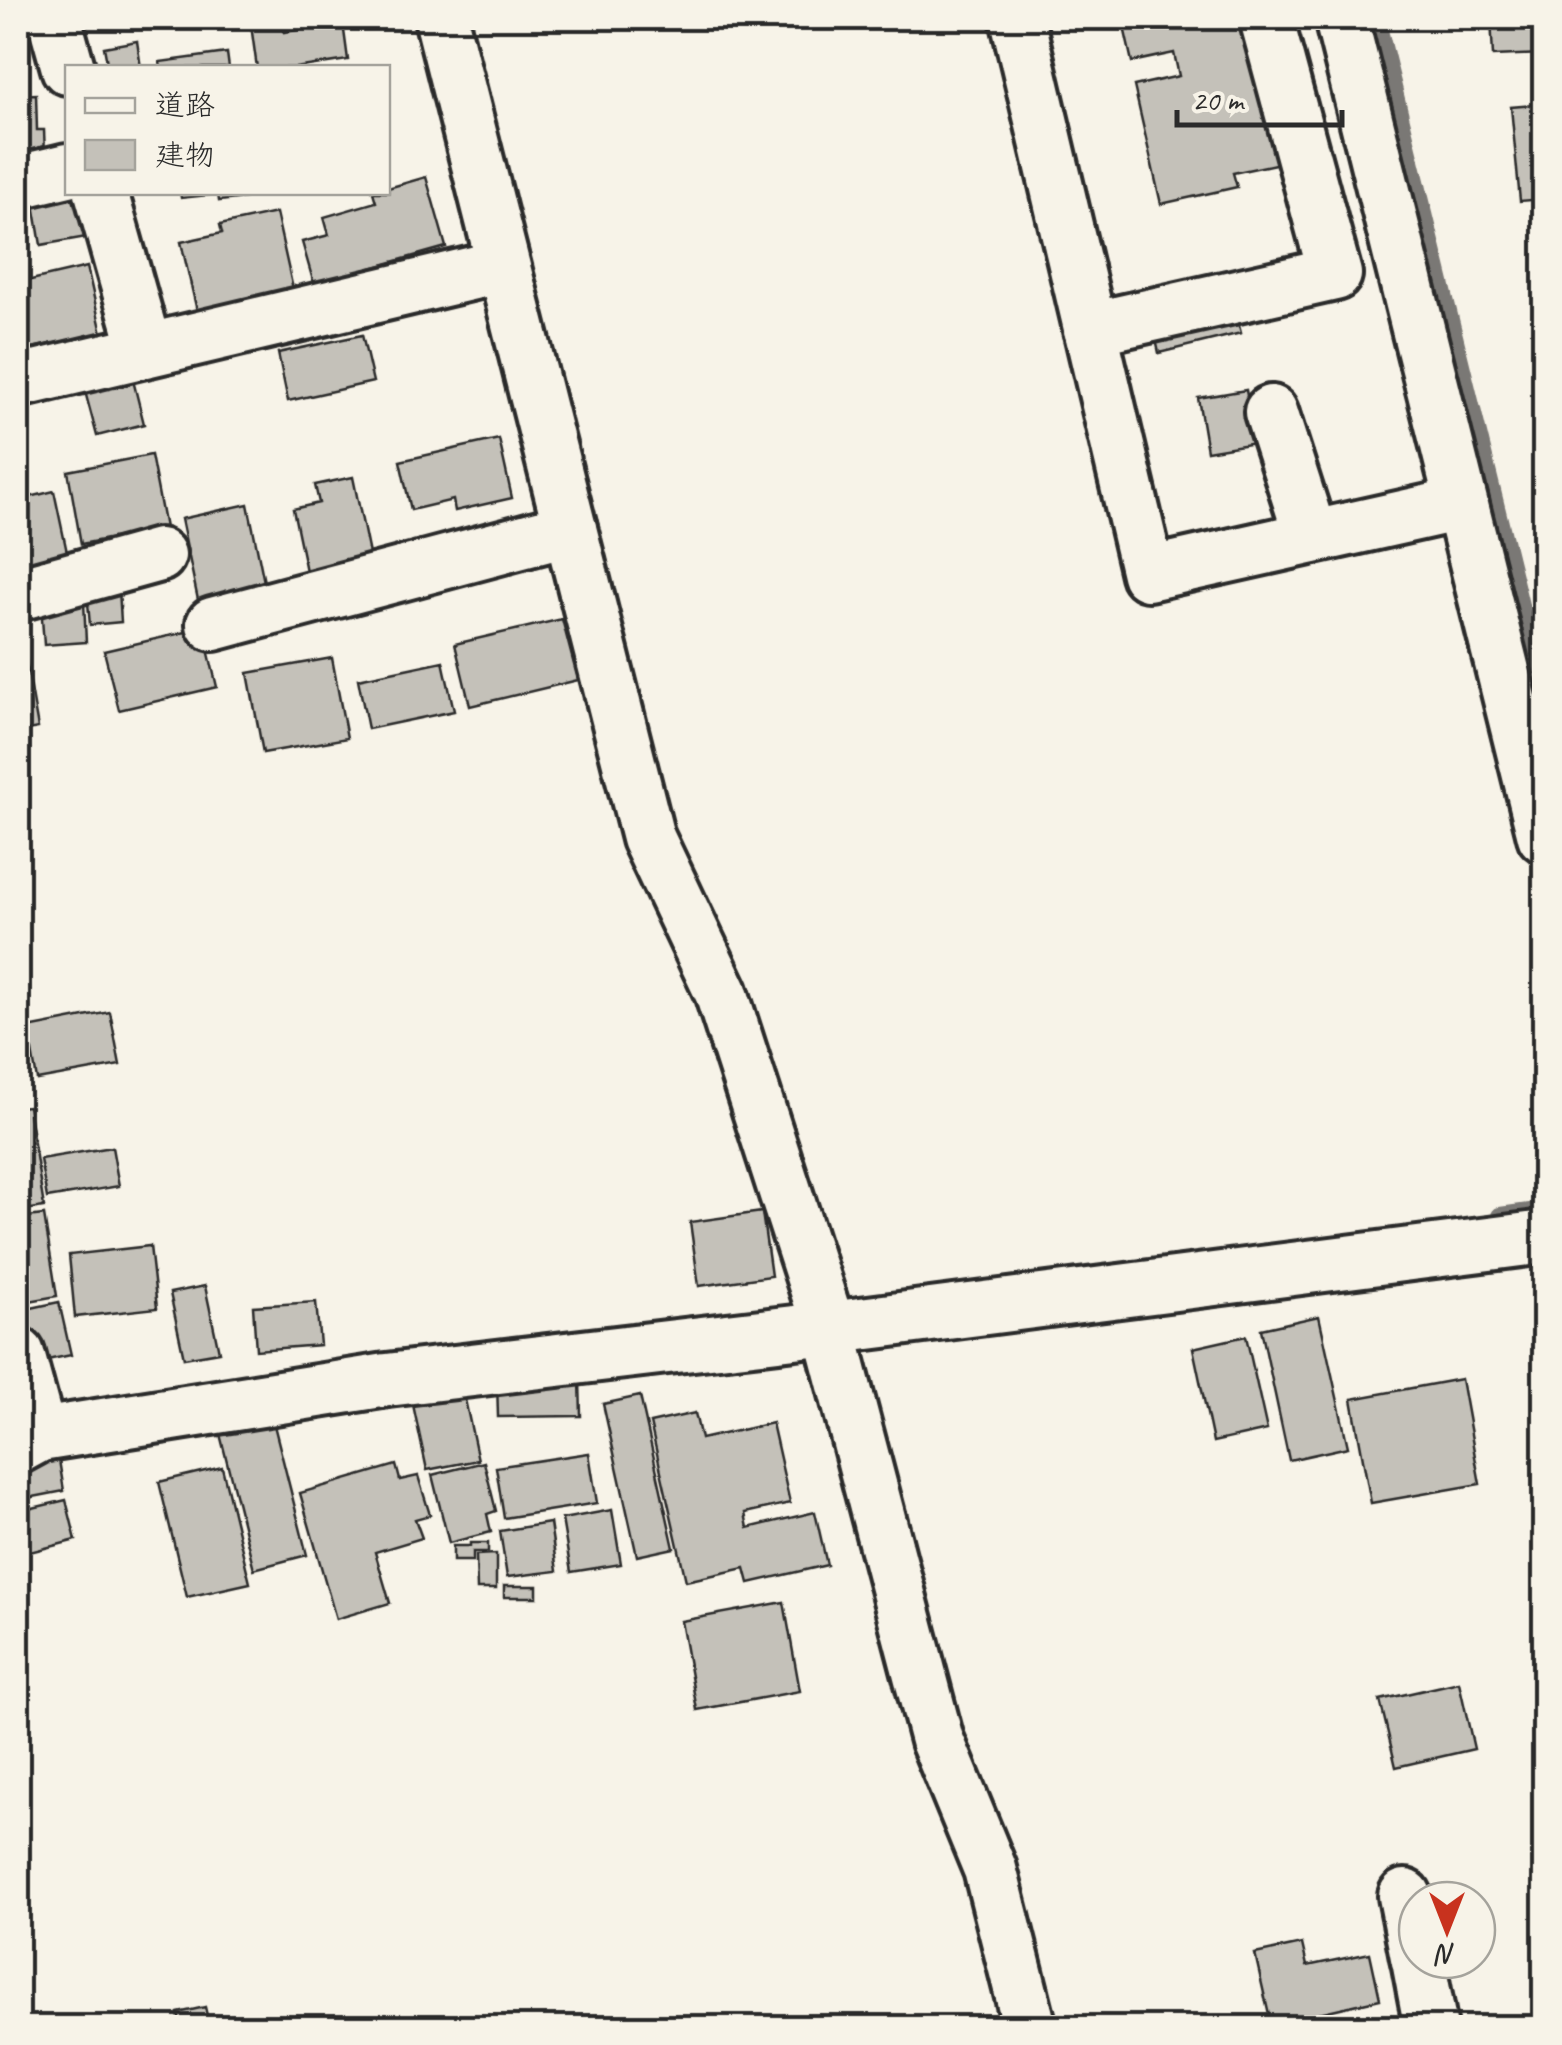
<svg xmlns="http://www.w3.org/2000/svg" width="1562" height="2045" viewBox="0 0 1562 2045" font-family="Caveat,'Klee One',sans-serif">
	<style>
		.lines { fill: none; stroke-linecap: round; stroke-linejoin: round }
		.stream { stroke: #7a7874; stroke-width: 18 }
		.building { fill: #c4c1b9; stroke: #2b2b2b; stroke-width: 2.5 }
		.street-casing { stroke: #2b2b2b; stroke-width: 60 }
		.street { stroke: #f7f3e8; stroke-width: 52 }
	</style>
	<rect width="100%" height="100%" fill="#f7f3e8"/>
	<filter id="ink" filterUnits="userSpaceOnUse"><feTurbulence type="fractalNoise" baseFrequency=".01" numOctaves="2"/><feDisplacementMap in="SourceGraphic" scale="20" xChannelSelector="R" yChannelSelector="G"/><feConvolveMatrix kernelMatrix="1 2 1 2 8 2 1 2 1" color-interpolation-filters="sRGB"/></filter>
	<g filter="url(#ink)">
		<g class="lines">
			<g class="stream">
				<path d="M1376,18L1544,703"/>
				<path d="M1500,1216L1544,1210"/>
			</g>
		</g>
		<g class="building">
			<path d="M147,18H199L148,26Z"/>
			<path d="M250,18H281L284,32L343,23L348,60L295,68H257Z"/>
			<path d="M1122,18H1248L1280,163L1233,173L1237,187L1161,204L1134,86L1179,76L1174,53L1132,62Z"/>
			<path d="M1491,18H1544V54L1493,56Z"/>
			<path d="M137,41L141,68H108L104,47Z"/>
			<path d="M227,53L229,68H161L160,62Z"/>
			<path d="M36,94L37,130H44L45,155L18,157V95Z"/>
			<path d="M1544,104V199L1520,201L1511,107Z"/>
			<path d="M426,177L446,247L314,284L302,242L329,235L324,217L376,202L373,192H388V188Z"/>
			<path d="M180,192H268V195L219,201L218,194L181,198Z"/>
			<path d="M85,195L92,236L41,245L34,204Z"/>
			<path d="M276,213L293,289L197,311L181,242L222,233L220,225Z"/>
			<path d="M87,267L102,333L18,351V283Z"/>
			<path d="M1234,306L1241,333L1159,353L1153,326Z"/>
			<path d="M362,335L373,382L288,401L278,353Z"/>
			<path d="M131,372L144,424L97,436L83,384Z"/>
			<path d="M1246,390L1255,443L1207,451L1198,398Z"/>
			<path d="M499,439L512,498L455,511L453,500L411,510L400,461Z"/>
			<path d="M151,455L165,528L81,544L68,471Z"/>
			<path d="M353,477L370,559L306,571L293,509L319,503L315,485Z"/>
			<path d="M54,491L68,557L18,568V500Z"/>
			<path d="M248,504L265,587L198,600L181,519Z"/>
			<path d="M119,589L121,622L90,625L87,592Z"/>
			<path d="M84,602L86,642L44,645L41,605Z"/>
			<path d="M562,619L578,680L470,706L455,644Z"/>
			<path d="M203,628L217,687L119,710L104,651Z"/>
			<path d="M25,654L38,728L18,732V656Z"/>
			<path d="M332,658L347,738L263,753L248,673Z"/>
			<path d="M443,661L454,711L368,729L358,679Z"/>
			<path d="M110,1012L120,1065L37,1080L28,1028Z"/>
			<path d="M28,1106L44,1207L18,1211V1107Z"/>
			<path d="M112,1147L119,1186L47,1198L40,1159Z"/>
			<path d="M762,1212L771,1276L699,1286L690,1222Z"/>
			<path d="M44,1215L57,1296L18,1303V1218Z"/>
			<path d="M150,1246L157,1308L75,1317L69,1255Z"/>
			<path d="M205,1286L219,1352L184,1358L170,1293Z"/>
			<path d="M59,1302L71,1355L33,1363L22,1310Z"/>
			<path d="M316,1302L320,1345L256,1350L253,1306Z"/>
			<path d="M1319,1316L1348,1447L1289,1460L1261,1329Z"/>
			<path d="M1246,1336L1267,1430L1213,1442L1193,1348Z"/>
			<path d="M1461,1379L1480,1484L1371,1503L1352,1399Z"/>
			<path d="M497,1380H580L581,1416L498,1417Z"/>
			<path d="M463,1390L478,1460L427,1470L412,1400Z"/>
			<path d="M640,1396L674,1548L637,1556L603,1404Z"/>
			<path d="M695,1413L701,1439L772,1423L790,1503L745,1513L748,1528L815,1512L827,1565L749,1583L745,1568L686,1581L650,1423Z"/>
			<path d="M273,1421L307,1555L254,1569L220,1434Z"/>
			<path d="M589,1453L597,1503L504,1518L496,1467Z"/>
			<path d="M59,1460L64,1491L28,1498L23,1466Z"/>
			<path d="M484,1462L496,1511L487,1514L491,1532L449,1543L432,1475Z"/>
			<path d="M396,1465L400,1480L418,1476L430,1515L415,1519L422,1538L375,1552L390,1603L336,1619L300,1493Z"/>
			<path d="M222,1467L250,1583L187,1597L159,1482Z"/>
			<path d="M66,1500L76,1540L30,1552L20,1511Z"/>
			<path d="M612,1510L621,1564L571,1572L562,1519Z"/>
			<path d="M550,1523L557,1571L507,1577L500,1531Z"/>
			<path d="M470,1543H488V1552H473V1561H453V1546H470Z"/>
			<path d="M496,1554V1589H477L476,1555Z"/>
			<rect x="504" y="1586" width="33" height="11"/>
			<path d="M784,1602L800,1691L697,1710L681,1621Z"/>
			<path d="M1459,1682L1474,1749L1396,1767L1380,1700Z"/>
			<path d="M1302,1944L1307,1966L1370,1953L1380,1999L1271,2024L1255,1954Z"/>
			<path d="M205,2007L210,2028H181L178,2013Z"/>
		</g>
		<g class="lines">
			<g class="street-casing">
				<g id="street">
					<path d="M54,18L68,68"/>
					<path d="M441,18L648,838L721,992L829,1328L937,1740L990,1869L1030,2028"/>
					<path d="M1017,18L1148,574L1461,504"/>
					<path d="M1341,18L1544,836"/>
					<path d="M18,182L68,170"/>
					<path d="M101,192L145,348"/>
					<path d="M1090,329L1335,274L1266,18"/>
					<path d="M18,381L503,266"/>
					<path d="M1271,412L1311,537"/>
					<path d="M18,594L159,555"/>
					<path d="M213,624L570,529"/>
					<path d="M18,1354L40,1435"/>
					<path d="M18,1447L40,1435L387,1380L829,1328L1544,1237"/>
					<path d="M1405,1896L1417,1957"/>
					<path d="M1418,1960L1431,2028"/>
				</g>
			</g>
			<use href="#street" class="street"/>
		</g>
	</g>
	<rect width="1562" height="2045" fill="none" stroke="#f7f3e8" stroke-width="60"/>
	<rect x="30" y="30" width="1502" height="1985" fill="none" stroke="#2b2b2b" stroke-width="4" filter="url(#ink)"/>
	<rect x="65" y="65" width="325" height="130" fill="#f7f3e8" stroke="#a5a39c" stroke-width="2.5"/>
	<rect x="85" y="98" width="50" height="15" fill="#f7f3e8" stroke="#a5a39c" stroke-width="2.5"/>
	<text x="155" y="115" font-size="30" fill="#2b2b2b">道路</text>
	<rect x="85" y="140" width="50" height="30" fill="#c4c1b9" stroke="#a5a39c" stroke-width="2.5"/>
	<text x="155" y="165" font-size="30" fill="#2b2b2b">建物</text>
	<g transform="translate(1447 1930) rotate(180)"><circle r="48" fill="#f7f3e8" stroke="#a5a39c" stroke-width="2.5"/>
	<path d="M0-8L18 38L0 25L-18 38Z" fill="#c8321e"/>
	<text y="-15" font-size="28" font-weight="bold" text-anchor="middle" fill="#2b2b2b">N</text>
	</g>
	<path d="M1177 110v15h165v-15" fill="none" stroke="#2b2b2b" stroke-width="5"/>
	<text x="1192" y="110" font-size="30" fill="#2b2b2b" stroke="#f7f3e8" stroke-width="8" paint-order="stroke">20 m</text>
</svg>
